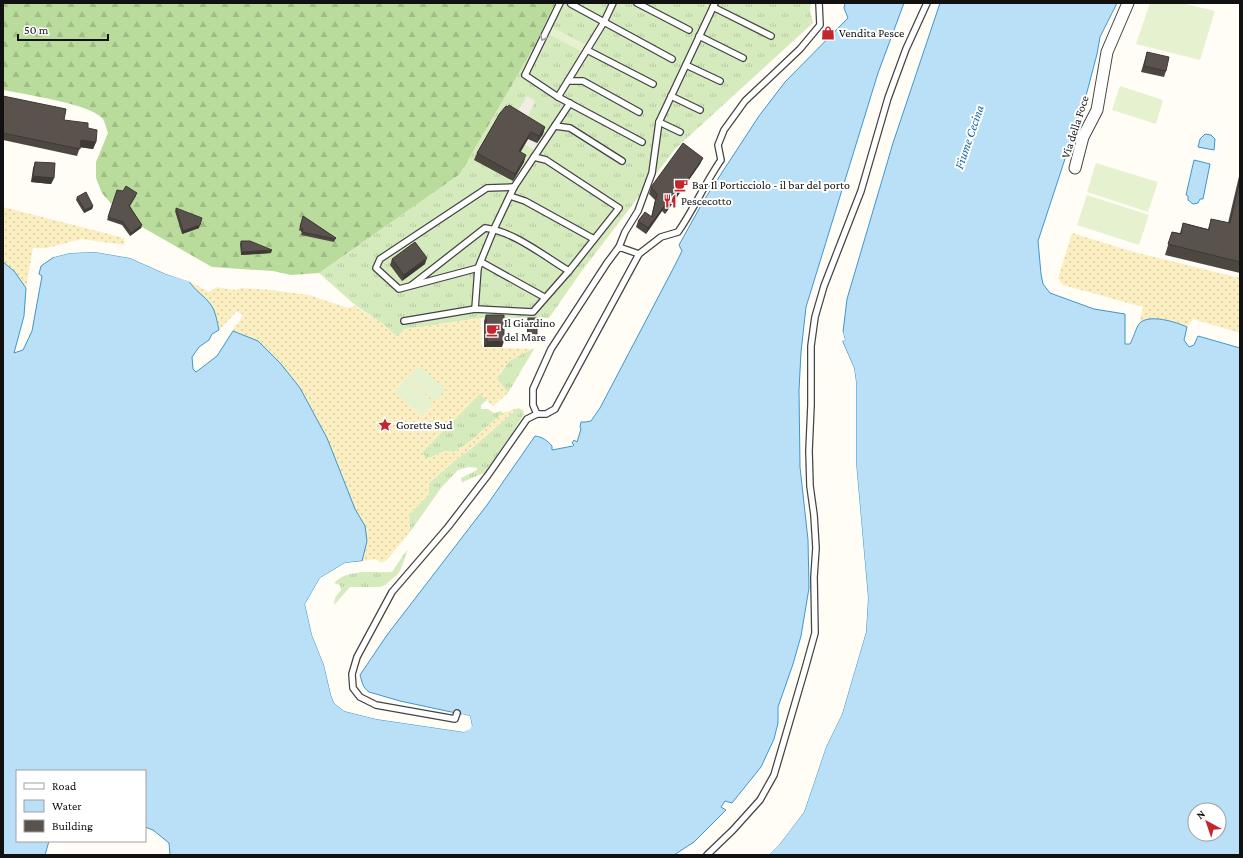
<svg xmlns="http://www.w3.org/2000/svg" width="1243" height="858" viewBox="0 0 1243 858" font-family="'Crimson Pro',serif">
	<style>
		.grass { fill: url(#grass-tufts) }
		.forest { fill: url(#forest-firs) }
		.sand { fill: url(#sand-dots) }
		.pitch { fill: #e6f2cf }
		.plaza { fill: #f1ede2 }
		.water { fill: #b9e0f7; stroke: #3f96cf; fill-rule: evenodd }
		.pier { fill: #fffdf5 }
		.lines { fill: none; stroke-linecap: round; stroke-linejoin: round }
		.service-casing { stroke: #444; stroke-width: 8 }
		.minor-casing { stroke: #444; stroke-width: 13 }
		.service { stroke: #fff; stroke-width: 5.5 }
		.minor { stroke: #fff; stroke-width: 11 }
		.wall { fill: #4d4742 }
		.shaded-wall { fill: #3f3936 }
		.building { fill: #5a524d; stroke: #3f3936 }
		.oneway { stroke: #a0a0a0 }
		.labels { text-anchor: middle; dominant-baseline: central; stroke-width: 4; stroke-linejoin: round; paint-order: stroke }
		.poi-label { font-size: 12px; fill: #111; stroke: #fff; text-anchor: start }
		.street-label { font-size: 12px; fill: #111; stroke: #fff }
		.water-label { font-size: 13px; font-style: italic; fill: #1768a6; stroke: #fff }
	</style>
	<defs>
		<pattern id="grass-tufts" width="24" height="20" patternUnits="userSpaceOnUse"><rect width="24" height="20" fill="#d5ebbd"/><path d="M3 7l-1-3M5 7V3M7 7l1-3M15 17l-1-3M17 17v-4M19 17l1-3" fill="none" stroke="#b6c8a1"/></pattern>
		<pattern id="forest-firs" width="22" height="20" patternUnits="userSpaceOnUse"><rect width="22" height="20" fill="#b9dc9c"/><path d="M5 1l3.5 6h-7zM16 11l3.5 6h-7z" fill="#9ebc85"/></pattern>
		<pattern id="sand-dots" width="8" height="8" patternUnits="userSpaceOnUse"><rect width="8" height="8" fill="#fbeec1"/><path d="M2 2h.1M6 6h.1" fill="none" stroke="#d6cba5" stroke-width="1.8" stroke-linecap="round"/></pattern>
	</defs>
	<rect width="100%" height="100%" fill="#fffdf5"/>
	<g class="grass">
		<path d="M555,3H811L810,10L813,23L676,148L581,272L549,318H481L440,324L397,337L383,324L355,305L319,273L460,174L534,47Z"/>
		<path d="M532,349H534L508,393L497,379L509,361Z"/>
		<path d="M480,393L487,400L481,405V409H488L494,413L501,411L502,413L472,440L454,452L445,451L427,459L422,452Z"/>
		<path d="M518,408L523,410L524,414L491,467L484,473L465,481L462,483L461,478L477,470V468L469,467L458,470L441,488L410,532L409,515L429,494V483L453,462L472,448Z"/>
		<path d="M408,550L400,571L397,575L385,585L380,587H350L334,605L335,598L341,590L340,585L334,583C348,568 373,573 392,572L404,554Z"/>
	</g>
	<path class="forest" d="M3,3H555L534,47L460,174L319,273L291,275L273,271L212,267L121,215L102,193L96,178V162L108,133C106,128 105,121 102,118C90,104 23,94 3,90Z"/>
	<g class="sand">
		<path d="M3,207L124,238L125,245L81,239L47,248H33L26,288L14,271L3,262Z"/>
		<path d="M1072,233L1134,252L1240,278V333L1193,319L1187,327L1176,322L1148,319L1139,324L1143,307L1063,285L1058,278Z"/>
		<path d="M189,281L209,292L216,287L235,290L241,288L271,290L309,295L348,308L355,306L383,324L397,337L404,329L481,318L482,347L532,349L509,361L497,379L508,393L493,406L480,394L422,452L427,459L445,451L454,452L472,440L502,413L518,408L472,448L453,462L429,483V494L409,515L410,532L387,560L381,563L376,559L362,561L364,552L365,526L355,509L327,438L258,341L233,331L235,325L238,324L243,315L237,311L219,330L217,318Z"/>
	</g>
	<g class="pitch">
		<path d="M1150,3H1182L1215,11L1200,60L1136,44Z"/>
		<path d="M552,27L586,45L583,52L548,34Z"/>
		<path d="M1120,86L1163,100L1156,124L1112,110Z"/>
		<path d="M1096,163L1158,182L1148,212L1087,192Z"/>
		<path d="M1087,195L1149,215L1139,245L1077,225Z"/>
		<path d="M419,366L446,389L435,402L407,378Z"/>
		<path d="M406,379L434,403L422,416L395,392Z"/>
	</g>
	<path class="plaza" d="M527,96L535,101L520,135L542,146L538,152L501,132L510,124Z"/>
	<g class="water">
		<path d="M845,3H904L878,73L806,307L801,352L799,390L800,467L808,540L809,588L801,636L793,664L778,707V723L774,739L761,767L732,803L725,801L721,807L726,810L694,842L674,855H170L169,843L153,830L145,827V771H17V841H49L45,855H3V262L14,271L26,288L24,316L14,353L23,350L32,331L42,276L39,274L41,266L54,257L70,253L95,252L130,258L166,274L189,281C195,291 205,296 211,305C216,312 217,322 219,330L212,334L209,340L199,347L192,357L193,369L196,372L217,356L233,331L258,341L281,364L300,388L327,438L355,509L365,526L367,541L362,561L345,563L320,578L305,604L312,635L324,665L331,695L334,703L344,711L376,719L464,732L472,726L470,716L400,701L369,692C363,688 362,682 360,675L387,635L487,505L535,436C542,437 547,440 552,446V450L573,446L574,445L572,443L574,440L577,442L581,429L580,427L581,422H585L591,421L600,408L674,267L682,251L679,245L704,200L759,116L785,82L848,18L844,8Z"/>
		<path d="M940,3H1117L1100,37L1097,54L1087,92L1038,241L1041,274L1043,284L1050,293L1094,309L1125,314V344H1130C1133,339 1136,328 1139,324C1148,313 1176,322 1187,327L1184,340L1189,347L1194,345L1198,336L1240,348V855H769L779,845L804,812L826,747L842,714L866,632L868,598L856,462V382L854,368L842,340H845L843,332L847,299L893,143ZM1195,810H1219V834H1195Z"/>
		<path d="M1205,134L1211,135L1215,139L1214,150L1198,147L1200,139Z"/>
		<path d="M1194,160L1210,164L1203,199H1200L1198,203L1193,204L1188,200V196L1186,195Z"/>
	</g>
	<g class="pier">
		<path d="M95,250L131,256L167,272L190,279L193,283L166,274L130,258L95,252L70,253L54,257L53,256L70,251Z"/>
		<path d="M841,332H843L845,340L842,341L854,368L856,382V462L868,598L866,632L842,714L826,747L804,812L779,845L769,855H767L777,844L802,812L824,747L840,713L864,631L866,598L854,462V382L852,369L840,341L841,339L842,338Z"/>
		<path d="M364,561L362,563L345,565L321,580L307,604L314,634L326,664L333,694L336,702L345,709L376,717L464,730L468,728L470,725L468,718L461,716L462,714L470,716L472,726L470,729L464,732L376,719L344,711L334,703L331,695L324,665L312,635L305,604L320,578L345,563Z"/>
	</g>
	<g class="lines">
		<g class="service-casing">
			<g id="service">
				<path d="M560,3L525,75L558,97L642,142"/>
				<path d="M637,3L689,30"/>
				<path d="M571,4L672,59"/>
				<path d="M713,7L771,36"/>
				<path d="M699,36L743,58"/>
				<path d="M587,50L653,84"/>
				<path d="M686,65L720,81"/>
				<path d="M568,81H583L639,112"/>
				<path d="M671,96L700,110"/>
				<path d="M558,97L604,22L613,3"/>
				<path d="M659,122L680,132"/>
				<path d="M555,126L570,128L622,161"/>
				<path d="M510,196L525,201L594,239"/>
				<path d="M619,247L625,232L638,211L652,173L659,122L715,3"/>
				<path d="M481,262L544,297"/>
				<path d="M478,268L399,289L376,268L380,259L487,188L514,187"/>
				<path d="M412,285L485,228C513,231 544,256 569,271"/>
				<path d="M475,309L478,268L494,229L514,187L570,103"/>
				<path d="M404,321L475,309L533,312L569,271L619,208L546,160L534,157"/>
				<path d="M537,414L533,405V389L551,349L607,263L619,247L639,254"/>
				<path d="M457,713L455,719L376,705L360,697L353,688L352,674L357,657L392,592L448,527L488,475L527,419L537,414H546L555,409L639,254L661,237L678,232C694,209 705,183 721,160L718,145L724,130L745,101L800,49L820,25L819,3"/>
				<path d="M707,855L733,830L760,800L774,775L805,669L815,633L814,577L816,548L814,515L810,486L809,451L811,405V346L815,317L824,286L861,191L888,98L906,49L927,3"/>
			</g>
		</g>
		<g class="minor-casing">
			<path id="minor" d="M1075,168L1083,137L1097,110L1107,52L1128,3"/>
		</g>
		<use href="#service" class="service"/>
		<use href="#minor" class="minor"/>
	</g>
	<g class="wall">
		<path d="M1147,52L1166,71L1164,77L1141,72Z"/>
		<path d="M3,96L64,120L96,142L93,149L80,147L77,156L3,140Z"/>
		<path d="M500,113L545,127L543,134L537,143L528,139L521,151L524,162L513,181L474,160L477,153Z"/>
		<path d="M703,158L700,164L665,214L662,211L646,234L636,227L638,221L651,217L655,200L649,194L651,187Z"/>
		<path d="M35,162L54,178L51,184L31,182L33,168Z"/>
		<path d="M1240,172V273L1165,255L1172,232L1180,233L1183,223L1208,229L1211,219L1228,223Z"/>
		<path d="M117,190L136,196L130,206L142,225L141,228L130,236L122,225L107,220Z"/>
		<path d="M77,197L93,206L92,209L84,213L76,200Z"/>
		<path d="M176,208L199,228L182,234L175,211Z"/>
		<path d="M303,216L336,238L334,242L301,235L302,232L299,230Z"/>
		<path d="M241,241L271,253L241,255L240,244Z"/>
		<path d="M392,259L425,264L402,281L390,265Z"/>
		<path d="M486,315L502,347H484V321Z"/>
		<path d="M528,318L537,335L536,338H527V321Z"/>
	</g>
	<g class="shaded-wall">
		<path d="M545,127L543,134L537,143L539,136Z"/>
		<path d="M531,132L528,139L517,158L519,151Z"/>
		<path d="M81,140L96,142L93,149L78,147Z"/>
		<path d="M526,155L524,162L513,181L515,174Z"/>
		<path d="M703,158L700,164L665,214L668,207Z"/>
		<path d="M33,176L54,178L51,184L31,182Z"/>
		<path d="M665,205L662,211L646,234L648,228Z"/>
		<path d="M93,206L92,209L84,213L85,210Z"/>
		<path d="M142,225L141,228L130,236L131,233Z"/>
		<path d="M200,225L199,228L182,234L183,231Z"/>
		<path d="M272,250L271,253L241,255L242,252Z"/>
		<path d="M427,258L425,264L402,281L404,275Z"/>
		<path d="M528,335H537L536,338H527Z"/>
		<path d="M504,341L502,347H484L487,342Z"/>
	</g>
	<g class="building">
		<path d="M1147,52L1169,57L1166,71L1144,66Z"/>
		<path d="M3,96L66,109L64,120L88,123V128L97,130L96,142L81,140L80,149L3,133Z"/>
		<path d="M509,105L545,127L539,136L531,132L519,151L526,155L515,174L477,153L500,113L506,106L508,107Z"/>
		<path d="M683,143L703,158L668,207L665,205L648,228L638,221L645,212L652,217L657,194L651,187Z"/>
		<path d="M35,162L55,163L54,178L33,176Z"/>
		<path d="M1240,178V262L1168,244L1172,232L1181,234L1183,223L1209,230L1211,219L1230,223Z"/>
		<path d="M126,186L137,193L129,206L142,225L131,233L123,222L108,217L117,190L123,191Z"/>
		<path d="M86,192L93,206L85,210L77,197Z"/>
		<path d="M176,208L202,218L200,225L183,231Z"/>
		<path d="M303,216L336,238L335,239L302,232L303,229L300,227Z"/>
		<path d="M241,241H250L272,250L242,252Z"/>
		<path d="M415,242L427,258L404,275L392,259Z"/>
		<path d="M486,315H504V341L487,342Z"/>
		<rect x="528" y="318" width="9" height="17"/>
	</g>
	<defs><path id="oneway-chevron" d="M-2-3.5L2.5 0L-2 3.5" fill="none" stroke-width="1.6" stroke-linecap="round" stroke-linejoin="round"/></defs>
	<use class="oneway" href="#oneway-chevron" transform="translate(543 38) rotate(117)"/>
	<defs>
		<g id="shop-bare" transform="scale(1.08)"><path d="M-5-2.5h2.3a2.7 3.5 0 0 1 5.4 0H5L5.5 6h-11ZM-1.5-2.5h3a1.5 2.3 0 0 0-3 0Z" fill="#c4262e" stroke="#fff" stroke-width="2.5" paint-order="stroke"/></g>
		<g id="cafe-bare" transform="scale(1.08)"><path d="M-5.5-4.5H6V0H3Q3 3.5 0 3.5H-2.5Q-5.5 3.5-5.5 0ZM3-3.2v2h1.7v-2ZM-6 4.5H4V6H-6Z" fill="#c4262e" stroke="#fff" stroke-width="2.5" paint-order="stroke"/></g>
		<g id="restaurant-bare" transform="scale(1.08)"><path d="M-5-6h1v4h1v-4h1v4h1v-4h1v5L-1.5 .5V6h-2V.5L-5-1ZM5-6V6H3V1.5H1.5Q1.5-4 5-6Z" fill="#c4262e" stroke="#fff" stroke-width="2.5" paint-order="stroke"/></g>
		<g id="sight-bare" transform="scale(1.08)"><path d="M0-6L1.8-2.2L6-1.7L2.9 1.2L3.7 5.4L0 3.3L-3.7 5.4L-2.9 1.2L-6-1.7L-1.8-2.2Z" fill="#c4262e" stroke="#fff" stroke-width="2.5" paint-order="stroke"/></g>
	</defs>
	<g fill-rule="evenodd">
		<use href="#shop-bare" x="828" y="33"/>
		<use href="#cafe-bare" x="681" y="185"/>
		<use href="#restaurant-bare" x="670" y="201"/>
		<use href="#cafe-bare" x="493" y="330"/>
		<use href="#sight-bare" x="385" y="425"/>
	</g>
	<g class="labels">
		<g class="poi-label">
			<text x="839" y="33">Vendita Pesce</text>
			<text x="692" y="185">Bar Il Porticciolo - il bar del porto</text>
			<text x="681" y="201">Pescecotto</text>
			<text x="504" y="323">Il Giardino<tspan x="504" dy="14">del Mare</tspan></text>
			<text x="396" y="425">Gorette Sud</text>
		</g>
		<g class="street-label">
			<text transform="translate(1075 127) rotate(-72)">Via della Foce</text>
		</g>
		<g class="water-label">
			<text transform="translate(969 137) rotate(-71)">Fiume Cecina</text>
		</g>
	</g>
	<rect width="1243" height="858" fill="none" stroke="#111111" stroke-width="8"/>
	<rect x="16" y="770" width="130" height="72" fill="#ffffff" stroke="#a0a0a0"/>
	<rect x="24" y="783" width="20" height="6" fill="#ffffff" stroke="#a0a0a0"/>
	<text x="52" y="790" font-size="12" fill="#111111">Road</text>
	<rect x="24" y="800" width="20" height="12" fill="#b9e0f7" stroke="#a0a0a0"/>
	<text x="52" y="810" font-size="12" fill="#111111">Water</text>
	<rect x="24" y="820" width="20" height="12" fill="#5a524d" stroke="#a0a0a0"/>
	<text x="52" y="830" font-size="12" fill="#111111">Building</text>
	<g transform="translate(1207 822) rotate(320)"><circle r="19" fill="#ffffff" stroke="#a0a0a0"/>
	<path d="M0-3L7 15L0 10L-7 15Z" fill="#c4262e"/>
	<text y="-6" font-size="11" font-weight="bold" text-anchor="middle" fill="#111111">N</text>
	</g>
	<path d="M18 34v6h90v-6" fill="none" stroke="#111111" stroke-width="2"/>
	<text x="24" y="34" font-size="12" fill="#111111" stroke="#ffffff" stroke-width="3" paint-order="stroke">50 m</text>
</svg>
